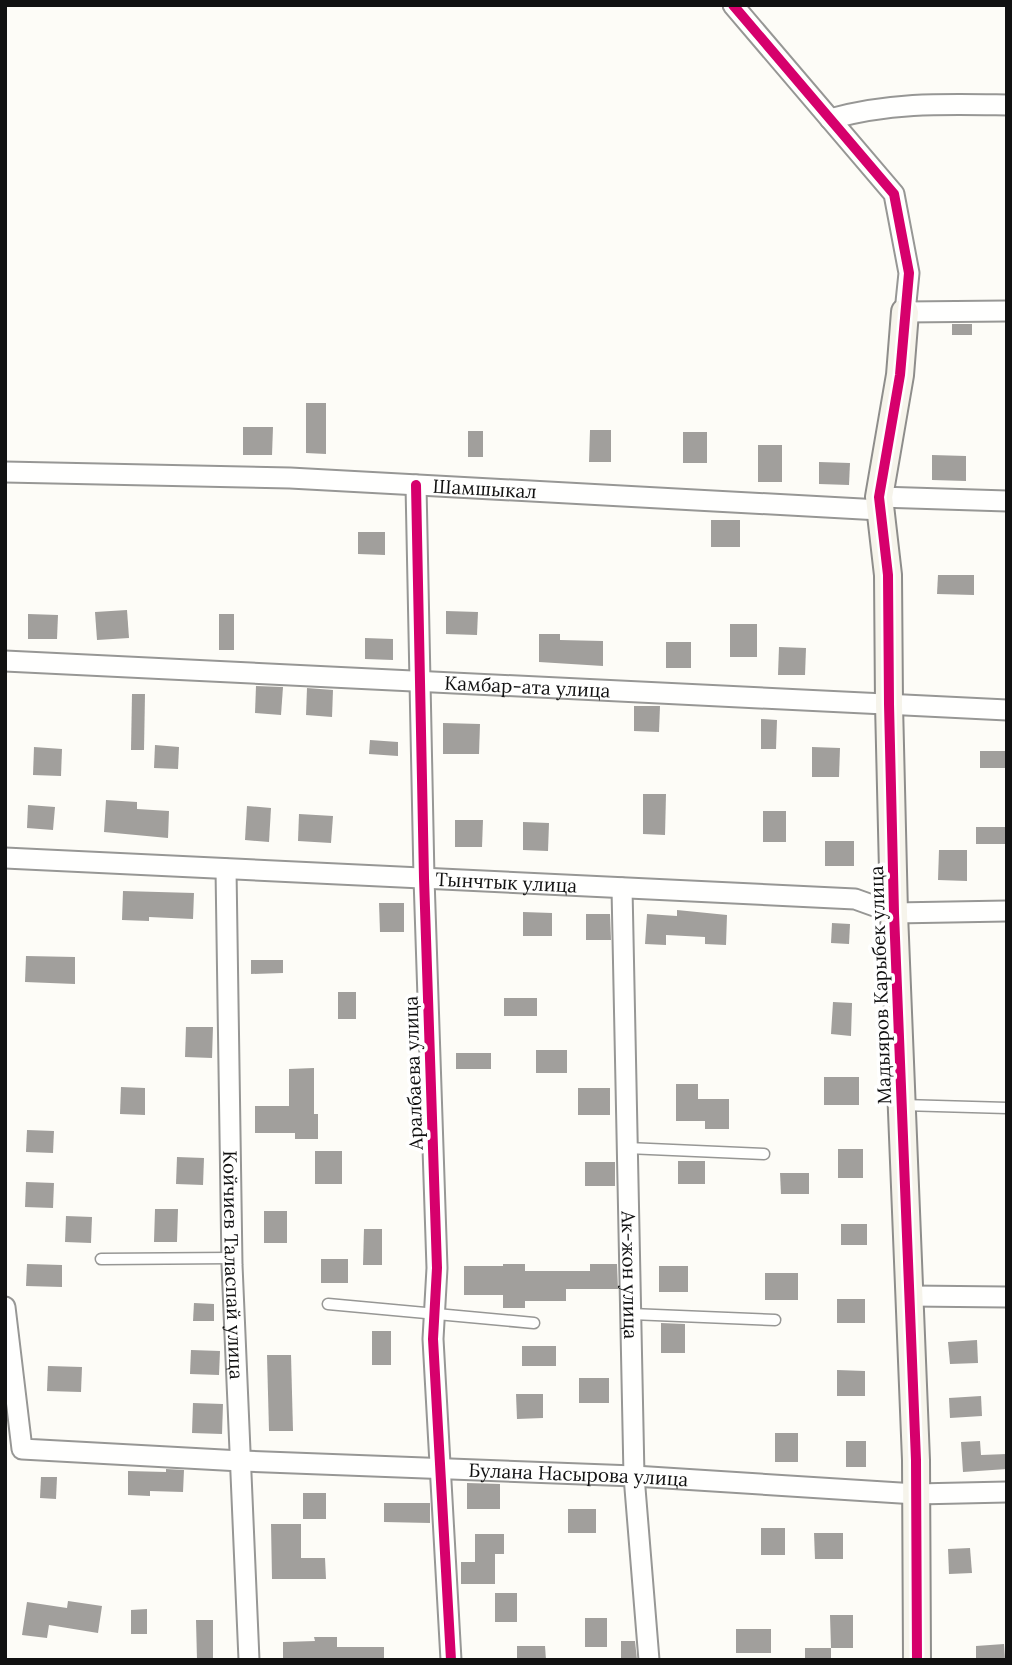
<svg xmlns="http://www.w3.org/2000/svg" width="1012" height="1665" viewBox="0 0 1012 1665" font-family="Lora,serif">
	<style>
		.building { fill: #a19f9c }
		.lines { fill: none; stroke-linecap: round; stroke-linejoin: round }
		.lane-casing { stroke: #979795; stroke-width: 13 }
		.street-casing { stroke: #979795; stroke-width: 23 }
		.secondary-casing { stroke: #8e8d8b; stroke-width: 30 }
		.lane { stroke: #fffffe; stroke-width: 10 }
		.street { stroke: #fffffe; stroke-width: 19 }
		.secondary { stroke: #f6f4eb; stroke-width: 26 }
		.cycleway-casing { stroke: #fff; stroke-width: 15 }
		.cycleway { stroke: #d6006c; stroke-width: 10 }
		.labels { text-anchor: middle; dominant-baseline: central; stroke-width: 7; stroke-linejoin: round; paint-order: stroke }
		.street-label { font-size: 19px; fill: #111; stroke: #fff }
	</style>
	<rect width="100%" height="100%" fill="#fdfcf7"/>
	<g class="building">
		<rect x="952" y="324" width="20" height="11"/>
		<path d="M306,403H326V454L306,453Z"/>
		<path d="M243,427H273L272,455H243Z"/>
		<path d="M590,430H611V462H589Z"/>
		<rect x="468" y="431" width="15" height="26"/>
		<rect x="683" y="432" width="24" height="31"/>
		<rect x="758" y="445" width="24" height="37"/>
		<path d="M932,455L966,456V481L932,480Z"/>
		<path d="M819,462L850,463L849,485L819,484Z"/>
		<rect x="711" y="520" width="29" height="27"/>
		<path d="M358,532H385V555L358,554Z"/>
		<path d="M938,575H974V595L937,594Z"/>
		<path d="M127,610L129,638L97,640L95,612Z"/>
		<path d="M446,611L478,612L477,635L446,634Z"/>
		<path d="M28,614L58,615L57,639H28Z"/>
		<rect x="219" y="614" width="15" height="36"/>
		<rect x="730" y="624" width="27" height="33"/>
		<path d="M539,634H560V640L603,641V666L539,662Z"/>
		<path d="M365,638L393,639V660L365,659Z"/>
		<rect x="666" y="642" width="25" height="26"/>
		<path d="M779,647L806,648L805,675H778Z"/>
		<path d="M256,686L283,687L281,715L255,713Z"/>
		<path d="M307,688L333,690L332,717L306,715Z"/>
		<path d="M132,694H145L144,750H131Z"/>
		<path d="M634,706H660L659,732L634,731Z"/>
		<path d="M761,719L777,720L776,749H761Z"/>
		<path d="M443,723L480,724L479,754H443Z"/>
		<path d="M370,740L398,742V756L369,754Z"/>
		<path d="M155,745L179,747L178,769L154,768Z"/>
		<path d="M34,747L62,749L61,776L33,775Z"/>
		<path d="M812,747L840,748L839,777H812Z"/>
		<rect x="980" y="751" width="27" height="17"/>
		<path d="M643,794H666L665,835L643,834Z"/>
		<path d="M106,800L137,802V809L169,811L168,838L104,832Z"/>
		<path d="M28,805L55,807L53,830L27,828Z"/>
		<path d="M247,806L271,808L269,842L245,840Z"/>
		<rect x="763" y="811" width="23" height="31"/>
		<path d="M299,814L333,816L331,843L298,841Z"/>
		<path d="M455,820H483L482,847H455Z"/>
		<path d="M523,822L549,823L548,851L523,850Z"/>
		<rect x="976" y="827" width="31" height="17"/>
		<rect x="825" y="841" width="29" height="25"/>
		<path d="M939,850H967V881L938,880Z"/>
		<path d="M123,891L194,893L193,919L149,917V921L122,920Z"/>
		<path d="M379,903H404V932H380Z"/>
		<path d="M677,910L727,915L726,945L705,944V937L666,935V945L645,944L647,914L677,916Z"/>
		<path d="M523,912L552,913V936H523Z"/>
		<path d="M586,914H610L611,940H586Z"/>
		<path d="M832,923L850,924L849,944L831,943Z"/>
		<path d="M26,956L75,957V984L25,982Z"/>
		<path d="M251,960H283V973L251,974Z"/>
		<rect x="338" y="992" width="18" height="27"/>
		<rect x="504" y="998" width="33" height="18"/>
		<path d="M833,1002L852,1003L851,1036L831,1034Z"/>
		<path d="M186,1027H213L212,1058L185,1057Z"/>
		<rect x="536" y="1050" width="31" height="23"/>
		<rect x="456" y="1053" width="35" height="16"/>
		<path d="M314,1068V1114H318V1139H295V1133H255V1106H289V1069Z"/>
		<rect x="824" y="1077" width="35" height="28"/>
		<path d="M676,1084H698V1099H729V1129H705V1121H676Z"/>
		<path d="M121,1087L145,1088V1115L120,1114Z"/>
		<rect x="578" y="1088" width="32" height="27"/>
		<path d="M27,1130L54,1131L53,1153L26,1152Z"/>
		<rect x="838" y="1149" width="25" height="29"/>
		<rect x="315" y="1151" width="27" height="33"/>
		<path d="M177,1157L204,1158L203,1185L176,1184Z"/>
		<rect x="678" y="1161" width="27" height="23"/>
		<rect x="585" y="1162" width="30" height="24"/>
		<path d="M780,1173H809V1194H781Z"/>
		<path d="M26,1182L54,1183L53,1208L25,1207Z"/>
		<path d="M155,1209H178L177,1242H154Z"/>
		<rect x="264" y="1211" width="23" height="32"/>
		<path d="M66,1216L92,1217L91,1243L65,1242Z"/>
		<rect x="841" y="1224" width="26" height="21"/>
		<path d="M364,1229H382V1265H363Z"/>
		<rect x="321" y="1259" width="27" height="24"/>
		<path d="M27,1264L62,1265V1287L26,1286Z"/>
		<path d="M503,1264H525V1271H590V1264H617L618,1289H566V1301H525V1308H503V1295H464V1266H503Z"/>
		<rect x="659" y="1266" width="29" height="26"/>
		<rect x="765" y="1273" width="33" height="27"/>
		<rect x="837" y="1299" width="28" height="24"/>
		<path d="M194,1303L214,1304V1321H193Z"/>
		<path d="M661,1323L685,1324V1353H661Z"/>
		<rect x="372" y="1331" width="19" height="34"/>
		<path d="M977,1340L978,1363L950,1364L948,1342Z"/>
		<rect x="522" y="1346" width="34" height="20"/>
		<path d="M191,1350L220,1351L219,1375L190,1374Z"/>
		<path d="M267,1355H291L293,1431H269Z"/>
		<path d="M48,1366L82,1367L81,1392L47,1391Z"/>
		<path d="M837,1370L865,1371V1396H837Z"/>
		<rect x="579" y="1378" width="30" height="25"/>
		<path d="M516,1394H543V1418L517,1419Z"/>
		<path d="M981,1396L982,1416L950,1418L949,1398Z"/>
		<path d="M193,1403L223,1404L222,1434L192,1433Z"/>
		<rect x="775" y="1433" width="23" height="29"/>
		<rect x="846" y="1441" width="20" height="26"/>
		<path d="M980,1441L981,1455L1007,1454V1469L963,1472L961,1442Z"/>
		<path d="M166,1469L184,1470L183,1492L150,1491V1496L128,1495V1471L166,1472Z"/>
		<path d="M41,1477H57L56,1499L40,1498Z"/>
		<path d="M467,1483L500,1484V1509H467Z"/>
		<rect x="303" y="1493" width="23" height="26"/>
		<path d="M384,1503H430V1523L384,1522Z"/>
		<rect x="568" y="1509" width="28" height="24"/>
		<path d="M271,1524H301V1558H325L326,1579H272Z"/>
		<rect x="761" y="1528" width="24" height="27"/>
		<path d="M814,1533H843V1559H815Z"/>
		<path d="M475,1534H504V1554H495V1584H461V1562H475Z"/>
		<path d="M970,1548L972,1573L949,1574L948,1549Z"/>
		<rect x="495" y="1593" width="22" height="29"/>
		<path d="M68,1601L102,1606L98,1633L49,1625L47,1638L22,1635L27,1602L67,1608Z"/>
		<path d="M147,1609V1634H131V1610Z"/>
		<path d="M830,1615H853V1648H831Z"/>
		<rect x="585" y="1618" width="22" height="29"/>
		<path d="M196,1620H213V1660H197Z"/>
		<rect x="736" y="1629" width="35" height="24"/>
		<path d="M314,1637H337V1647H384V1660H283V1642L315,1641Z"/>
		<path d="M621,1641H635L637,1660H621Z"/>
		<path d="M1004,1644L1005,1660H976V1646Z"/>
		<path d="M517,1646H545L546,1660H517Z"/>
		<rect x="805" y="1648" width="26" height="12"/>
	</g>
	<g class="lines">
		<g class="lane-casing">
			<g id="lane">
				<path d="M902,1105L1007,1108"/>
				<path d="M627,1148L764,1154"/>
				<path d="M101,1259L232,1258"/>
				<path d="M328,1304L534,1323"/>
				<path d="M631,1314L775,1320"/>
			</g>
		</g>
		<g class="street-casing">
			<g id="street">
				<path d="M733,5L894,194L909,273L905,312L1007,311"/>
				<path d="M830,119C892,102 944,104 1007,105"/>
				<path id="s1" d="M5,472L290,478L880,510"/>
				<path d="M416,485L424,878L437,1268L433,1339L451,1660"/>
				<path d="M879,497L1007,501"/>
				<path id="s2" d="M5,661L1007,710"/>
				<path id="s3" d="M5,858L855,899L894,913L1007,911"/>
				<path id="s4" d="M226,869L232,1265L249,1660"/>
				<path id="s5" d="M622,888L634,1476L649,1660"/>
				<path d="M910,1296L1007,1297"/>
				<path id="s6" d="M5,1307L22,1449L241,1461L634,1476L916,1494L1007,1492"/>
			</g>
		</g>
		<g class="secondary-casing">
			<path id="secondary" d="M905,312L900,375L879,497L888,575L889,704L894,913L916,1460L917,1660"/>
		</g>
		<use href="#lane" class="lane"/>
		<use href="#street" class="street"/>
		<use href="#secondary" class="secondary"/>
		<g class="cycleway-casing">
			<g id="cycleway">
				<path d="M733,5L894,194L909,273L900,375L879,497L888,575L889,704L894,913L916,1460L917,1660"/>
				<path d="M416,485L424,878L437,1268L433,1339L451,1660"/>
			</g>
		</g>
		<use href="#cycleway" class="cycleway"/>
	</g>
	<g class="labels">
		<g class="street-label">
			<text stroke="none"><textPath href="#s1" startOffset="480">Шамшыкал</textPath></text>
			<text stroke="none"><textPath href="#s2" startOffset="523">Камбар-ата улица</textPath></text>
			<text stroke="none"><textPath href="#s3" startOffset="502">Тынчтык улица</textPath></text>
			<text transform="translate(880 985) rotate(-92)">Мадыяров Карыбек улица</text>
			<text transform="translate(413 1073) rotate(-92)">Аралбаева улица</text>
			<text stroke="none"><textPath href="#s4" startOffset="396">Койчиев Таласпай улица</textPath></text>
			<text stroke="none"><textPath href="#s5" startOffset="387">Ак-жон улица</textPath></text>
			<text stroke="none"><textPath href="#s6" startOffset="700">Булана Насырова улица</textPath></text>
		</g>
	</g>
	<rect width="1012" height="1665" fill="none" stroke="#111111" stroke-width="14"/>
</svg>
